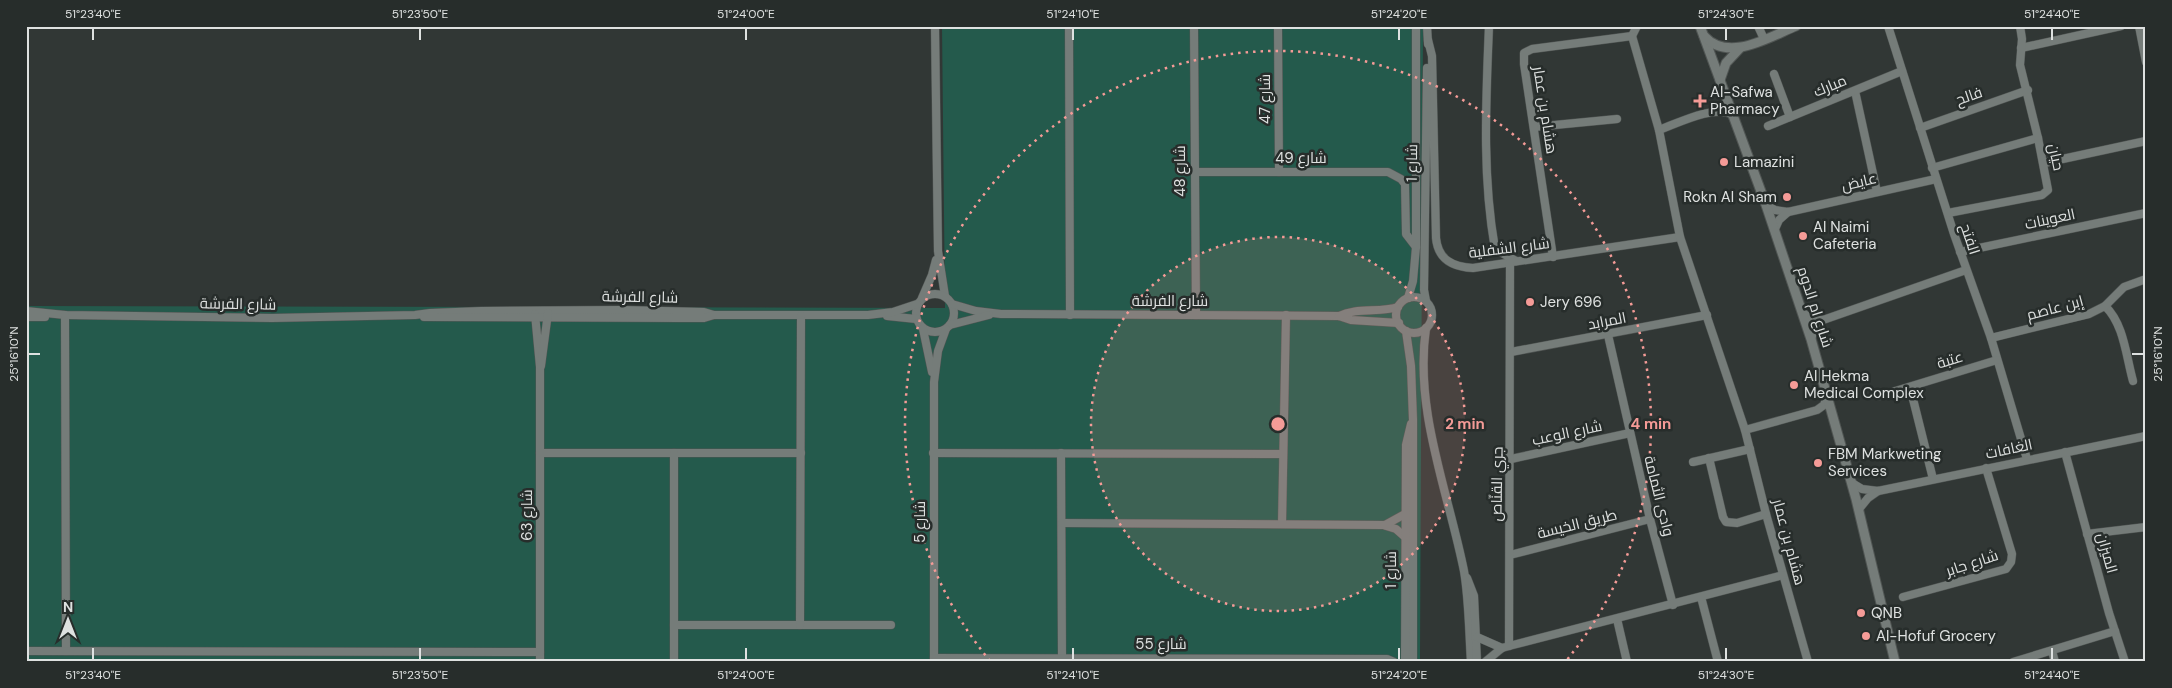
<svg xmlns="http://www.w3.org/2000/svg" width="2172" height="688" viewBox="0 0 2172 688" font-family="'DM Sans',Cairo,sans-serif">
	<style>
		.green { fill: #245a4c }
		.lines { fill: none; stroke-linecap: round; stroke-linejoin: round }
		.minor-casing { stroke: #505553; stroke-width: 9 }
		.tertiary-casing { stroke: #505553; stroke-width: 11 }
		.minor { stroke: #757c79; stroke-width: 8 }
		.tertiary { stroke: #757c79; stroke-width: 9 }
		.ticks { fill: none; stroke: #dee1e0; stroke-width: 2 }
		.ring { fill: none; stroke: #f59b97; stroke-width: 2.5; stroke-dasharray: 2.5 5 }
		.poi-dot { fill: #f59b97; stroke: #272d2b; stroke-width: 2 }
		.labels { text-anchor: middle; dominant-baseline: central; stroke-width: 5; stroke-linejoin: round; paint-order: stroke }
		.street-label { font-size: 15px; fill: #dee1e0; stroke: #272d2b }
		.poi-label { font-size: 15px; fill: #dee1e0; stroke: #272d2b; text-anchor: start }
		.centre { fill: #f59b97; stroke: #272d2b; stroke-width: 2.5 }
		.ring-label { font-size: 15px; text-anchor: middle; font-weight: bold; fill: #f59b97; stroke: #272d2b; stroke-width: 5; stroke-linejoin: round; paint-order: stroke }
		.neatline { fill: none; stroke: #dee1e0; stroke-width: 2 }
		.ticks-label { font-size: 12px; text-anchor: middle; fill: #dee1e0 }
	</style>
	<rect width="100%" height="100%" fill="#313735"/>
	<path class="green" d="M942,26H1423L1420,662H26V306L945,308Z"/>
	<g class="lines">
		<g class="minor-casing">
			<g id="minor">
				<path d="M935,26L938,251L945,296"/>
				<path d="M1069,26L1070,315"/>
				<path d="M1194,26L1196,315"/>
				<path d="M1278,26L1279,172"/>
				<path d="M1427,26L1428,44"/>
				<path d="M1489,26C1486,101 1482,175 1495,249L1516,261"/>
				<path d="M1758,26L1764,39"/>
				<path d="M1888,26L1954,234L1991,338L2027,459"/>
				<path d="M2139,26L2146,62"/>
				<path d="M1632,36L1637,26"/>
				<path d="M1428,40L1432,56L1436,238C1438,260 1453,267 1473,268L1680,237"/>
				<path d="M2021,48L2121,26"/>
				<path d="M1774,74L1790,117"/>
				<path d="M1855,91L1877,192"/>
				<path d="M1768,126L1902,71"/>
				<path d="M1534,127L1617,119"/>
				<path d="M1920,128L2028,90"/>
				<path d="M1659,130C1678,123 1715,104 1733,115"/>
				<path d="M2044,163L2146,141"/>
				<path d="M1932,168L2038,138"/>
				<path d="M1194,172H1388L1401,179L1405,184L1406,234L1416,247"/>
				<path d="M1766,205L1775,210L1788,212L1936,179"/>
				<path d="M1948,213L2042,195L2048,190L2038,138L2020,65L2022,39L2020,26"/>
				<path d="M1775,229L1779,220L1788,212"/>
				<path d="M1960,252L2146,213"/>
				<path d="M1553,257L1524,64V53L1532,49L1632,36L1659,130L1680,237L1745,430L1766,514L1808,662"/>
				<circle cx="935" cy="313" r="19"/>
				<circle cx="1414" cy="315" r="18"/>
				<path d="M922,298L932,275L936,260"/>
				<path d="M1408,298L1413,281L1416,247V26"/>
				<path d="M1426,301L1424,290L1427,68"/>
				<path d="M952,304L976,311L1001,314L1339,316L1351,320L1399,323"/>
				<path d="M2105,306C2124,324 2126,356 2133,381"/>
				<path d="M26,311L65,315L272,318L415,315L430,313L481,311L622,310L704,312L714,315"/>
				<path d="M1803,313L1812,319L1823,320"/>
				<path d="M535,314L540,367V662"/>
				<path d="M65,315L66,651"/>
				<path d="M887,316L916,319"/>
				<path d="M1339,316C1357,307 1379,313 1398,307"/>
				<path d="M26,317H45"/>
				<path d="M424,317L680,318H704L714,315H868L893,312L917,304"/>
				<path d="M950,325L989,315"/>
				<path d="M1426,328C1414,410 1448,491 1464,571C1469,600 1469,632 1471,662"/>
				<path d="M923,329L932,372"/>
				<path d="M1406,331L1411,366L1413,420V662"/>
				<path d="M1608,335L1650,519L1673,605"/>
				<path d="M1991,338L2089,314L2105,306L2124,287L2146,279"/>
				<path d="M1811,339L1815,328L1823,320L1966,270"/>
				<path d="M1511,352L1707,315"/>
				<path d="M541,366L548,313"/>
				<path d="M1910,387L1933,479"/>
				<path d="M1879,396L1997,360"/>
				<path d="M1745,430L1817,410L1824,405L1827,396"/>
				<path d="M2065,452L2109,613L2125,662"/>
				<path d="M540,453H801"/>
				<path d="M933,453L1282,454"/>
				<path d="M1061,453L1062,658"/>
				<path d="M1709,458L1723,517L1726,522L1737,523L1766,514"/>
				<path d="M1511,459L1630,433"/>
				<path d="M1693,462L1750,449"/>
				<path d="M1852,483L1862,489L1878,491L2146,436"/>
				<path d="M1859,509L1868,498L1878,491"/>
				<path d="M1062,523L1383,525L1396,529L1405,537"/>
				<path d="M1282,524L1286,315"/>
				<path d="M1385,525L1405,514"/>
				<path d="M2087,534L2146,527"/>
				<path d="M1510,555L1650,519"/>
				<path d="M1467,578L1474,596L1477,662"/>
				<path d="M1701,597L1718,662"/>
				<path d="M1903,597L2006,569L2011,562L2012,554L1986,468"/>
				<path d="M1617,619L1627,662"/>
				<path d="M674,625H891"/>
				<path d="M800,625L801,316"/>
				<path d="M1477,637L1502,648"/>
				<path d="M1509,646L1510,263"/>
				<path d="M26,651L540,652"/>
				<path d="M2052,651L2055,662"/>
				<path d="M934,658L1387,659L1394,662"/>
				<path d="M674,662V453"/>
				<path d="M934,662V382L938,351L946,329"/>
				<path d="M1405,662L1406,445L1411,424"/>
				<path d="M1485,662L1502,648L1509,646L1783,575"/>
				<path d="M2013,662L2115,631"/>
			</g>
		</g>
		<g class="tertiary-casing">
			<g id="tertiary">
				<path d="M1700,26L1766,205L1811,339L1856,499L1895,662"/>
				<path d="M1704,36C1728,63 1769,37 1796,26"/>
				<path d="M1720,80L1726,63L1740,48"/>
			</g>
		</g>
		<use href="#minor" class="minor"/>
		<use href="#tertiary" class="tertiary"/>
	</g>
	<path class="ticks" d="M93,28V40M420,28V40M746,28V40M1073,28V40M1399,28V40M1726,28V40M2052,28V40M28,354H40M2132,354H2144M93,648V660M420,648V660M746,648V660M1073,648V660M1399,648V660M1726,648V660M2052,648V660"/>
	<circle cx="1278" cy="424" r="187" fill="#f59b97" fill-opacity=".12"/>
	<g class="ring">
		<circle cx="1278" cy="424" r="187"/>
		<path d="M990 661A373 373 0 1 1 1566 661"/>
	</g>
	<g class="poi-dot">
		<path d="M1697.5 93.5h5v5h5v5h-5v5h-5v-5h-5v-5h5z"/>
		<circle cx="1724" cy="162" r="5"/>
		<circle cx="1787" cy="197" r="5"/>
		<circle cx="1803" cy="236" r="5"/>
		<circle cx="1530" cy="302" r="5"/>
		<circle cx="1794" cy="385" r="5"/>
		<circle cx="1818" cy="463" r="5"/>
		<circle cx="1861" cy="613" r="5"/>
		<circle cx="1866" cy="636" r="5"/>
	</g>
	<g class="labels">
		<g class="street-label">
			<text transform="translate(1830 86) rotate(-22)">مبارك</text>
			<text transform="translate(1969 96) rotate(-19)">فالح</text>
			<text transform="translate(1265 99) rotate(-90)">شارع 47</text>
			<text transform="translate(1545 110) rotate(81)">هشام بن عمار</text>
			<text transform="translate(2056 157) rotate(78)">حيان</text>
			<text x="1301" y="158">شارع 49</text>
			<text transform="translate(1412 163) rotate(-89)">شارع 1</text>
			<text transform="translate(1180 171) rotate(-90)">شارع 48</text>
			<text transform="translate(1859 182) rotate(-13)">عايض</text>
			<text transform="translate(2050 219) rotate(-12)">العوينات</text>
			<text transform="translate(1970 239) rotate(72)">الفتح</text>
			<text transform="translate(1509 248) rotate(-7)">شارع الشفلية</text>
			<text transform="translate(640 297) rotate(1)">شارع الفرشة</text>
			<text x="1170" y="301">شارع الفرشة</text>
			<text transform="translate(238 304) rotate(1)">شارع الفرشة</text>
			<text transform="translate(1815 307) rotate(72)">شارع ام الدوم</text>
			<text transform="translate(2055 308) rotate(-15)">إبن عاصم</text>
			<text transform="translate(1607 321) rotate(-11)">المرابد</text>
			<text transform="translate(1950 360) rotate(-17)">عتبة</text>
			<text transform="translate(1567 433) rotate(-12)">شارع الوعب</text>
			<text transform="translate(2009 449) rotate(-12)">الغافات</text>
			<text transform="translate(1497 484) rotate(-89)">جري القنّاص</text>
			<text transform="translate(1659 496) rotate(76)">وادى الثمامة</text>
			<text transform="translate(527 515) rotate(-90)">شارع 63</text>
			<text transform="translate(920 522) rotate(-90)">شارع 5</text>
			<text transform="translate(1577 524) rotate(-14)">طريق الخيسة</text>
			<text transform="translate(1789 542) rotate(75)">هشام بن عمار</text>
			<text transform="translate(2107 553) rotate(75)">الميزان</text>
			<text transform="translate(1972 563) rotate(-18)">شارع جابر</text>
			<text transform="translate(1391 570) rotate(-90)">شارع 1</text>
			<text x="1161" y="644">شارع 55</text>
		</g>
		<g class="poi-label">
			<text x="1710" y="92">Al-Safwa<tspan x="1710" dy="17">Pharmacy</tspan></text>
			<text x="1734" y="162">Lamazini</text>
			<text x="1777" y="197" text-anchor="end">Rokn Al Sham</text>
			<text x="1813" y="227">Al Naimi<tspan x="1813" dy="17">Cafeteria</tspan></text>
			<text x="1540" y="302">Jery 696</text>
			<text x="1804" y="376">Al Hekma<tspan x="1804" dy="17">Medical Complex</tspan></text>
			<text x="1828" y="454">FBM Markweting<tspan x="1828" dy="17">Services</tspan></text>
			<text x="1871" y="613">QNB</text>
			<text x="1876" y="636">Al-Hofuf Grocery</text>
		</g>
	</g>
	<circle cx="1278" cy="424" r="8" class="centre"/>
	<g class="ring-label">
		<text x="1465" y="429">2 min</text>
		<text x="1651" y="429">4 min</text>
	</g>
	<rect width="2172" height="688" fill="none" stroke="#272d2b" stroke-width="55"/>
	<g transform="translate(68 620)" stroke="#272d2b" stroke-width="4" paint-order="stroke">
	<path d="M0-4L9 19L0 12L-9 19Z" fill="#dee1e0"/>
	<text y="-8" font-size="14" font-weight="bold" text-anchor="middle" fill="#dee1e0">N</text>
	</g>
	<rect x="28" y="28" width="2116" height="632" class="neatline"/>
	<g class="ticks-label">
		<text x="93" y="18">51°23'40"E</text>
		<text x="420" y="18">51°23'50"E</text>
		<text x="746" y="18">51°24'00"E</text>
		<text x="1073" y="18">51°24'10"E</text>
		<text x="1399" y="18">51°24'20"E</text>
		<text x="1726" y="18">51°24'30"E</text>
		<text x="2052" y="18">51°24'40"E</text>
		<text transform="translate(14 354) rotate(-90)" y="4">25°16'10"N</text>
		<text transform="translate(2158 354) rotate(-90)" y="4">25°16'10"N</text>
		<text x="93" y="679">51°23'40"E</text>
		<text x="420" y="679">51°23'50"E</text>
		<text x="746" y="679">51°24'00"E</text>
		<text x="1073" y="679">51°24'10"E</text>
		<text x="1399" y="679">51°24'20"E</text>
		<text x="1726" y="679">51°24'30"E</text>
		<text x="2052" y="679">51°24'40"E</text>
	</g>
</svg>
